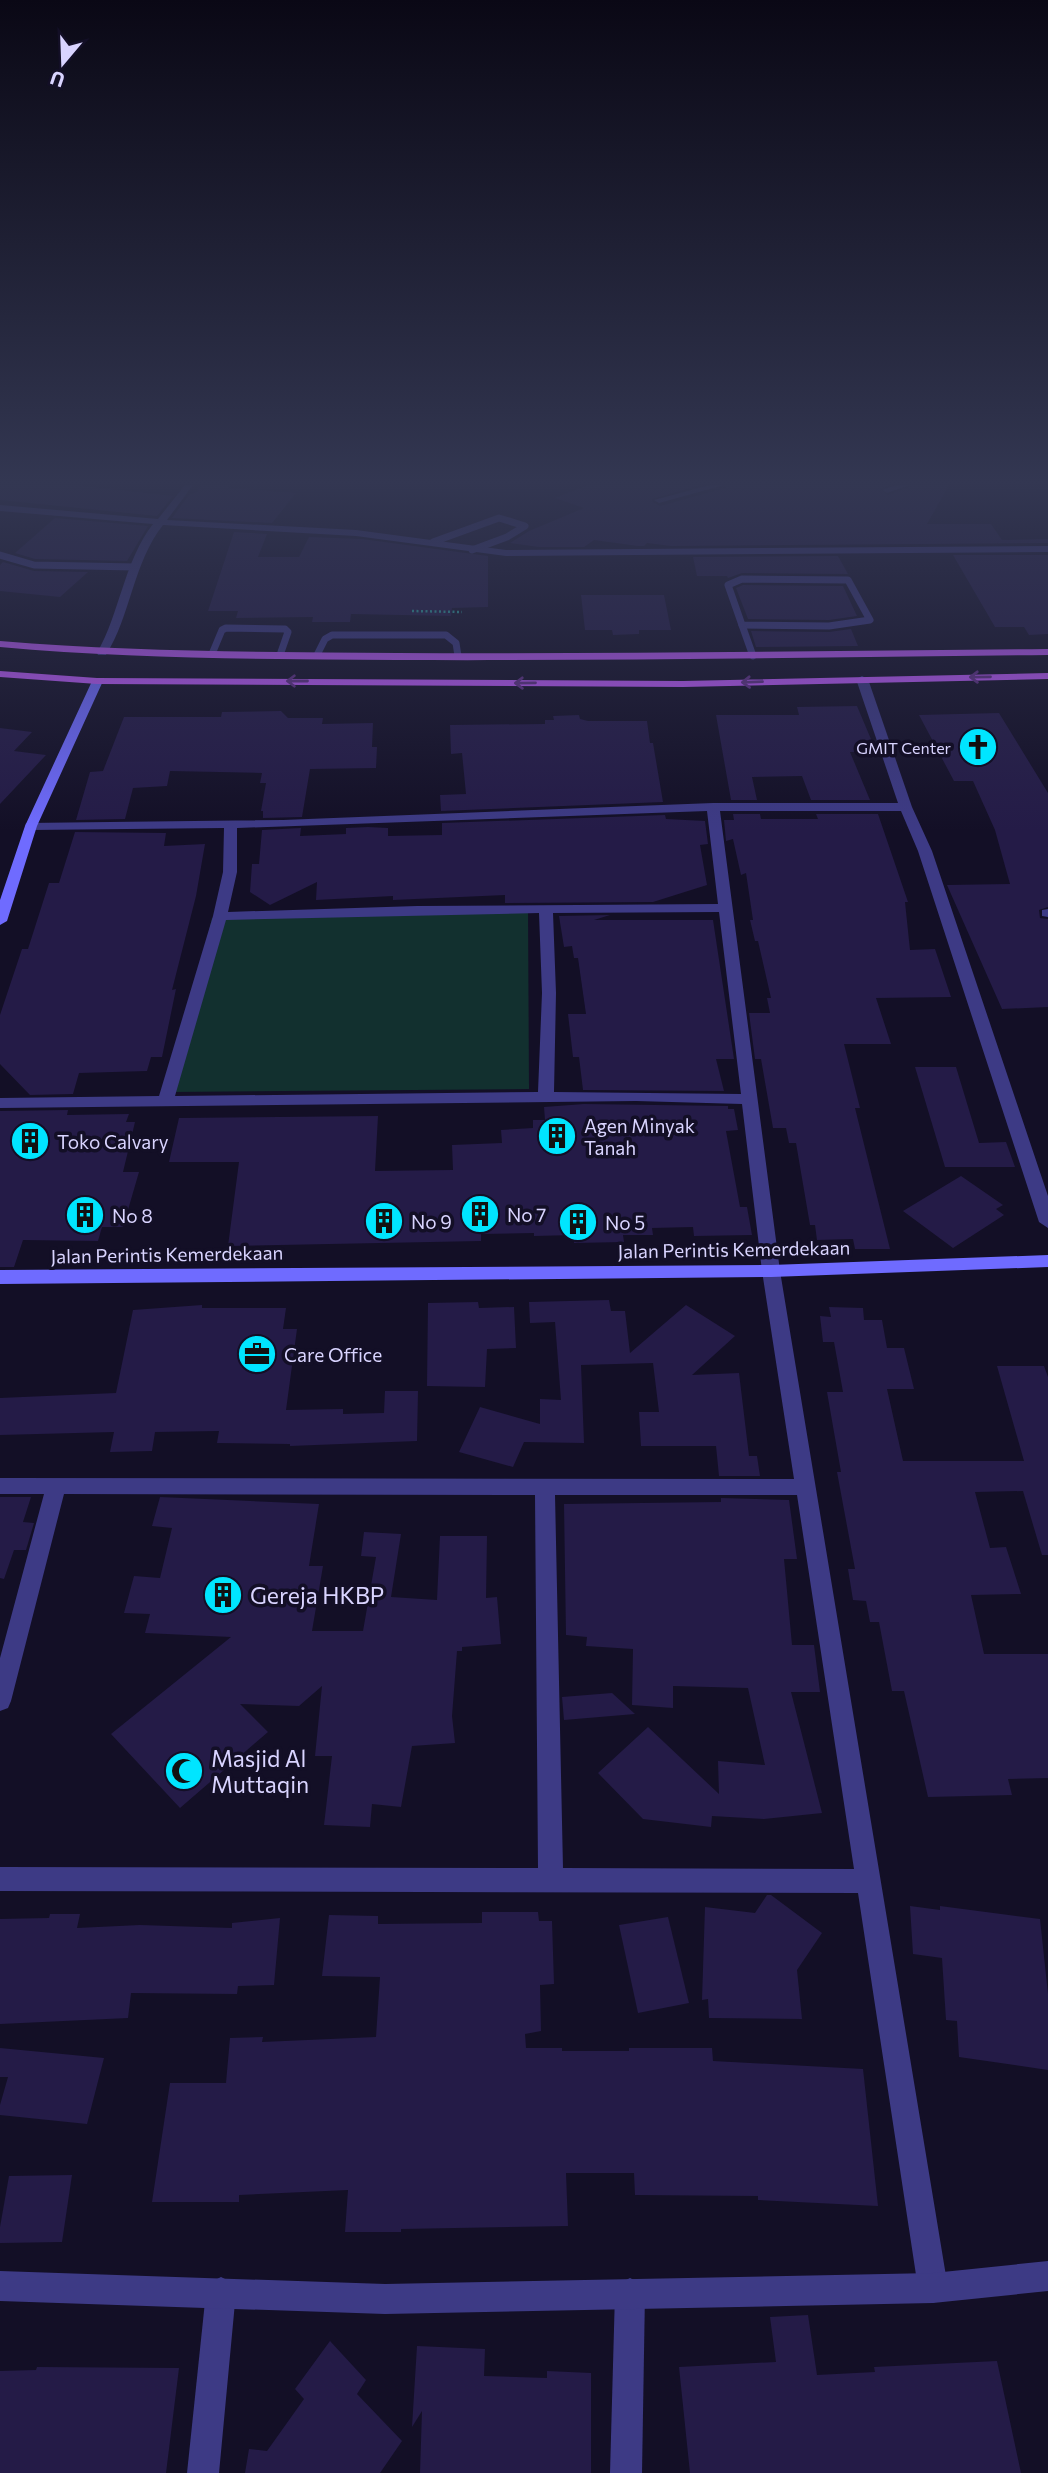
<svg xmlns="http://www.w3.org/2000/svg" width="1048" height="2473" viewBox="0 0 1048 2473" font-family="Commissioner,sans-serif">
	<style>
		.green { fill: #12302f }
		.building { fill: #241b47 }
		.lines { fill: none; stroke-linecap: round; stroke-linejoin: round }
		.path { stroke: #2fb8b0; stroke-width: 2.5; stroke-dasharray: 2 2.5; stroke-linecap: butt }
		.service { stroke: #3d3a85; stroke-width: 7 }
		.minor { fill: #3d3a85; fill-rule: evenodd }
		.tertiary { fill: #3d3a85; fill-rule: evenodd }
		.secondary { fill: #6f6bff; fill-rule: evenodd }
		.primary { fill: #c25bff; fill-rule: evenodd }
		.oneway { stroke: #623188 }
		.labels { text-anchor: middle; dominant-baseline: central; stroke-width: 7; stroke-linejoin: round; paint-order: stroke }
		.far-poi-label { font-size: 16px; fill: #d9d4ff; stroke: #130f26; text-anchor: end }
		.poi-label { font-size: 19px; fill: #d9d4ff; stroke: #130f26; text-anchor: start }
		.street-label { font-size: 19px; fill: #d9d4ff; stroke: #130f26 }
		.near-poi-label { font-size: 23px; fill: #d9d4ff; stroke: #130f26; text-anchor: start }
	</style>
	<rect width="100%" height="100%" fill="#130f26"/>
	<path class="green" d="M528,909L529,1089L171,1092L212,918Z"/>
	<g class="building">
		<path d="M0,485H74L173,496L157,516L0,500Z"/>
		<path d="M202,485H231L229,488L296,493L272,523L172,518L189,495L196,492Z"/>
		<path d="M588,485H701L652,499L653,502L660,506L725,488L727,485H890L880,489L888,495L913,485H949L927,524H991L1002,540L1048,539V543L671,546L647,543L644,546H638L594,540L584,547H539L510,543L529,531L584,508L555,498Z"/>
		<path d="M55,518L148,526L127,561L35,559L15,553Z"/>
		<path d="M234,532L267,534L258,557H299L309,537L362,539L488,556V607L452,608L451,616L351,614L350,622H312L313,617L236,618L238,611H208Z"/>
		<path d="M953,555H1048V634L1029,635L1024,627H995Z"/>
		<path d="M838,556L848,574L742,573L728,578L727,576H697L693,557Z"/>
		<path d="M3,562L34,571L88,572L60,597L0,591V565Z"/>
		<path d="M743,585L843,586L857,616L829,620L748,619L736,588Z"/>
		<path d="M581,595H664L671,630H639V634L613,635L612,630H585Z"/>
		<path d="M851,629L858,646L756,647L751,631L829,632Z"/>
		<path d="M857,706L876,751L850,752L870,800H811L802,776L752,777L757,800H731L716,715H799L797,707Z"/>
		<path d="M281,711L288,718H323L322,724L373,723L372,747H377L376,768L310,769L302,817L263,818V811H261L266,783H260L262,773L170,771L167,786L133,788L125,819L76,820L90,772L103,771L124,717H221L222,712Z"/>
		<path d="M999,713L1048,793V907L1039,910L1040,918L1048,919V1007L1002,1009L947,885L1010,884L995,830L973,781H954L919,715Z"/>
		<path d="M579,715L580,719L588,721H647L650,743H653L663,802L441,811L440,795L466,794L462,753L451,754L450,725L545,724V720H554L553,716Z"/>
		<path d="M0,728L32,732L14,751L46,755L0,804Z"/>
		<path d="M733,814H760L761,819H818L816,814H878L908,902H905L910,950L935,949L951,997L876,998L891,1044H844L860,1108H855L890,1249H855L853,1239L817,1240L815,1225H810L796,1143H789L786,1128H773L761,1059H755L749,1013H770L767,998H771L758,941H755L750,920H753L746,873L741,875L733,839L726,841L724,820H734Z"/>
		<path d="M665,815L666,819L705,821L708,844L700,845L707,885L653,902L505,903V895L393,900V896L316,900L317,882L270,905L250,892L252,864H259L262,830L301,828L300,836L346,834V828L368,827L388,828V836L442,835V823Z"/>
		<path d="M75,832L166,833L164,846L205,844L196,896L172,990L176,989L162,1057H151L147,1071L79,1073L73,1094L30,1095L0,1064V1015L22,949H28L49,883H59Z"/>
		<path d="M610,915L594,920H713L734,1059H716L724,1091L583,1090L579,1057H573L568,1014H586L578,958H574L572,946L564,947L559,916Z"/>
		<path d="M915,1067H956L979,1143L1006,1142L1015,1167H945Z"/>
		<path d="M584,1104L728,1106V1109H734L738,1130L726,1131L740,1207H747L752,1235L694,1236L693,1227L652,1228L653,1235H623L624,1242L574,1243V1235L534,1236V1233L481,1234V1241L228,1246L239,1162H169L179,1118L378,1116L375,1171L453,1170L452,1145L502,1143L501,1130L533,1128V1120H545L544,1107Z"/>
		<path d="M68,1110L67,1115L129,1114L126,1122H135L123,1172H139L123,1227H102L98,1241L23,1240L14,1267H0V1111Z"/>
		<path d="M961,1176L1003,1205L996,1209L1004,1215L953,1248L903,1211Z"/>
		<path d="M609,1300L611,1311H625L630,1353L686,1305L735,1336L692,1375L739,1373L749,1456H757L760,1476H719L716,1446H641L639,1412H659L653,1363L581,1365L584,1443L524,1442L513,1467L459,1452L480,1407L540,1424V1399L561,1400L555,1322L530,1323L529,1302Z"/>
		<path d="M478,1302L479,1308L514,1307L516,1348L487,1349L485,1387L427,1386L428,1303Z"/>
		<path d="M202,1305V1308H286L283,1329H297L286,1410L343,1409V1414L384,1413L385,1391H418L417,1441L290,1446V1444L217,1443L219,1431L155,1432L152,1451L110,1452L114,1432L0,1435V1398L116,1393L133,1310Z"/>
		<path d="M829,1307L863,1308L864,1320H882L887,1348H904L914,1389H887L903,1461H1024L997,1366H1044L1048,1377V1555H1042L1023,1491L975,1492L990,1548L1006,1547L1021,1594L971,1595L984,1654H1048V1778L1008,1779L1012,1795L928,1797L904,1691H892L879,1622H870L866,1601L853,1600L848,1569H855L837,1472H841L827,1392H843L834,1342H823L820,1316L831,1317Z"/>
		<path d="M0,1497H31L23,1522L34,1523L26,1550H14L4,1579L0,1578Z"/>
		<path d="M160,1497L319,1504L309,1566H323L312,1631H363L376,1557L361,1556L364,1532L401,1534L391,1597L437,1600L440,1536H487L486,1598L497,1597L501,1644L462,1647V1651H457L452,1716L455,1743L412,1746L401,1807L372,1804L370,1827L324,1825L332,1756H315L322,1686L299,1706L240,1704L268,1732L180,1808L111,1734L231,1637L145,1633L150,1614L124,1613L134,1576L160,1578L172,1528L152,1526Z"/>
		<path d="M721,1498L789,1500L797,1559H784L792,1645H814L820,1692H791L822,1813L764,1819L712,1816L711,1827L643,1819L598,1773L648,1727L719,1794L718,1761L765,1765L748,1688L673,1686V1708L632,1705L633,1649L586,1646L587,1637L566,1635L564,1504L721,1502Z"/>
		<path d="M612,1693L635,1714L564,1720L562,1697Z"/>
		<path d="M767,1895H771L822,1933L797,1970L802,2019L709,2018L708,1999L702,2000L705,1907L755,1913Z"/>
		<path d="M910,1906L940,1910V1906L1040,1919L1048,1994V2070L959,2057L957,2021L946,2020L942,1958L913,1954Z"/>
		<path d="M482,1912H538L539,1921H552L554,1984L540,1985L541,2031L525,2034L526,2048H562V2051H629V2048H712L713,2061L863,2069L878,2206L758,2200V2196L635,2195L634,2173H566L568,2226L401,2229V2232H345L348,2190L239,2195V2202H152L170,2083H226L230,2038L263,2037L262,2042L376,2037L380,1977L322,1976L329,1915L378,1916V1924L482,1923Z"/>
		<path d="M50,1914H80L77,1928L140,1925L232,1928V1923L280,1918L274,1985L238,1986L237,1994L131,1993L128,2018L0,2024V1919L49,1918Z"/>
		<path d="M668,1917L689,2003L638,2013L619,1925Z"/>
		<path d="M0,2048L104,2058L87,2124L0,2115V2105L8,2077H0Z"/>
		<path d="M72,2175L62,2242L0,2243V2227L9,2176Z"/>
		<path d="M808,2315L817,2375L875,2372L874,2367L997,2361L1021,2473H690L679,2367L776,2362L770,2317Z"/>
		<path d="M330,2341L366,2380L357,2394L402,2441L380,2473H245L249,2449L267,2451L304,2399L295,2389Z"/>
		<path d="M417,2346L485,2349L484,2376L547,2378V2371L591,2373V2473H420L422,2411L412,2427Z"/>
		<path d="M37,2367L179,2368L166,2473H0V2371L36,2370Z"/>
	</g>
	<g class="lines">
		<path class="path" d="M412,611L462,612"/>
		<g class="service">
			<path d="M433,542L499,518L525,526L507,537L472,550"/>
			<path d="M0,555L34,565L135,567"/>
			<path d="M742,579L848,580L870,620L829,626L742,625L728,585Z"/>
			<path d="M742,625L753,656"/>
			<path d="M212,654L222,630L226,628L285,629L288,632L280,655"/>
			<path d="M317,655L325,639L332,635H446L456,643L458,656"/>
		</g>
		<g class="minor">
			<path d="M185,485H193L167,520L356,530L506,550L1048,546V552L506,556L356,536L163,525C133,563 131,615 106,655H98L97,653C120,613 124,561 153,524L0,511V505L158,519Z"/>
			<path d="M710,485H724L659,503L654,500Z"/>
			<path d="M897,485H910L887,493L882,490Z"/>
			<path d="M862,676L868,679L912,807L932,851L1048,1196V1228L1039,1222L918,851L901,811H720L780,1271L948,2288L943,2298L933,2303L923,2298L918,2288L858,1893L0,1891V1867L538,1868L535,1495L64,1494L11,1701L8,1708L0,1711V1658L44,1494H0V1478L794,1479L762,1271L742,1104L636,1101L0,1108V1098L159,1096L213,916L223,872L224,828L31,830L25,826L26,823L283,820L713,803H898L856,679ZM707,811L718,904L417,906L228,912L237,872V828ZM719,912L741,1094L554,1092L556,993L553,913ZM539,913L542,993L538,1092L175,1096L226,920ZM555,1495H797L854,1869L563,1868Z"/>
			<path d="M1048,909V917L1042,916V910Z"/>
			<path d="M221,2277L231,2282L236,2292L219,2473H187L206,2292L211,2282Z"/>
			<path d="M630,2278L640,2283L645,2293L642,2473H610L615,2293L620,2283Z"/>
		</g>
		<path class="tertiary" d="M1048,2261V2291L933,2303L385,2314L0,2301V2271L385,2284L933,2273Z"/>
		<g class="secondary">
			<path d="M93,679L103,681L37,826L7,921L0,925V900L25,826Z"/>
			<path d="M1048,1255V1267L771,1277L0,1284V1270L771,1265Z"/>
		</g>
		<g class="primary">
			<path d="M0,641C132,652 264,652 397,653C614,654 831,651 1048,649V655C831,657 614,661 397,660C264,659 132,659 0,647Z"/>
			<path d="M0,671L97,678L683,681L1048,673V679L683,687L97,684L0,677Z"/>
		</g>
	</g>
	<defs><path id="oneway-shaft" d="M-6 0H5M1.5-3L5.5 0L1.5 3" fill="none" stroke-width="1.6" stroke-linecap="round" stroke-linejoin="round" transform="scale(1.75)"/></defs>
	<g class="oneway">
		<use href="#oneway-shaft" transform="translate(980 677) rotate(179)"/>
		<use href="#oneway-shaft" transform="translate(297 681) rotate(-180)"/>
		<use href="#oneway-shaft" transform="translate(752 682) rotate(178)"/>
		<use href="#oneway-shaft" transform="translate(525 683) rotate(179)"/>
	</g>
	<linearGradient id="sky" x2="0" y2="1"><stop stop-color="#0a0815"/><stop offset="0.58" stop-color="#333752"/><stop offset="1" stop-color="#333752" stop-opacity="0"/></linearGradient>
	<rect width="1048" height="831" fill="url(#sky)"/>
	<defs>
		<g id="church-disc" transform="scale(2.0125)"><circle r="9.5" fill="#00e5ff" stroke="#130f26"/><path d="M-1.2-6h2.4v3.5h3.3v2.4h-3.3V6h-2.4V-.1h-3.3v-2.4h3.3Z" fill="#111"/></g>
		<g id="building-disc" transform="scale(2.0125)"><circle r="9.5" fill="#00e5ff" stroke="#130f26"/><path d="M-4-6H4V6H1V3H-1V6H-4ZM-2.5-4.3h1.7v1.8h-1.7ZM.8-4.3h1.7v1.8H.8ZM-2.5-1h1.7V.8h-1.7ZM.8-1h1.7V.8H.8Z" fill="#111"/></g>
		<g id="office-disc" transform="scale(2.0125)"><circle r="9.5" fill="#00e5ff" stroke="#130f26"/><path d="M-6-3h4V-5.5h4V-3h4V5H-6ZM-1-4.5V-3h2v-1.5ZM-6 0V1H6V0Z" fill="#111"/></g>
		<g id="mosque-disc" transform="scale(2.0125)"><circle r="9.5" fill="#00e5ff" stroke="#130f26"/><path d="M3.5-4.9A6 6 0 1 0 3.5 4.9A5 5 0 1 1 3.5-4.9Z" fill="#111"/></g>
	</defs>
	<g fill-rule="evenodd">
		<use href="#church-disc" x="978" y="747"/>
		<use href="#building-disc" x="557" y="1136"/>
		<use href="#building-disc" x="30" y="1141"/>
		<use href="#building-disc" x="480" y="1214"/>
		<use href="#building-disc" x="85" y="1215"/>
		<use href="#building-disc" x="384" y="1221"/>
		<use href="#building-disc" x="578" y="1222"/>
		<use href="#office-disc" x="257" y="1354"/>
		<use href="#building-disc" x="223" y="1595"/>
		<use href="#mosque-disc" x="184" y="1771"/>
	</g>
	<g class="labels">
		<g class="far-poi-label">
			<text x="951" y="747">GMIT Center</text>
		</g>
		<g class="poi-label">
			<text x="584" y="1125">Agen Minyak<tspan x="584" dy="22">Tanah</tspan></text>
			<text x="57" y="1141">Toko Calvary</text>
			<text x="507" y="1214">No 7</text>
			<text x="112" y="1215">No 8</text>
			<text x="411" y="1221">No 9</text>
			<text x="605" y="1222">No 5</text>
			<text x="284" y="1354">Care Office</text>
		</g>
		<g class="street-label">
			<text transform="translate(734 1249) rotate(-1)">Jalan Perintis Kemerdekaan</text>
			<text transform="translate(167 1254) rotate(-1)">Jalan Perintis Kemerdekaan</text>
		</g>
		<g class="near-poi-label">
			<text x="250" y="1595">Gereja HKBP</text>
			<text x="211" y="1758">Masjid Al<tspan x="211" dy="26">Muttaqin</tspan></text>
		</g>
	</g>
	<g transform="translate(63 63) rotate(199)" stroke="#130f26" stroke-width="5" paint-order="stroke">
	<path d="M0-5L12 26L0 18L-12 26Z" fill="#d9d4ff"/>
	<text y="-10" font-size="19" font-weight="bold" text-anchor="middle" fill="#d9d4ff">U</text>
	</g>
</svg>
